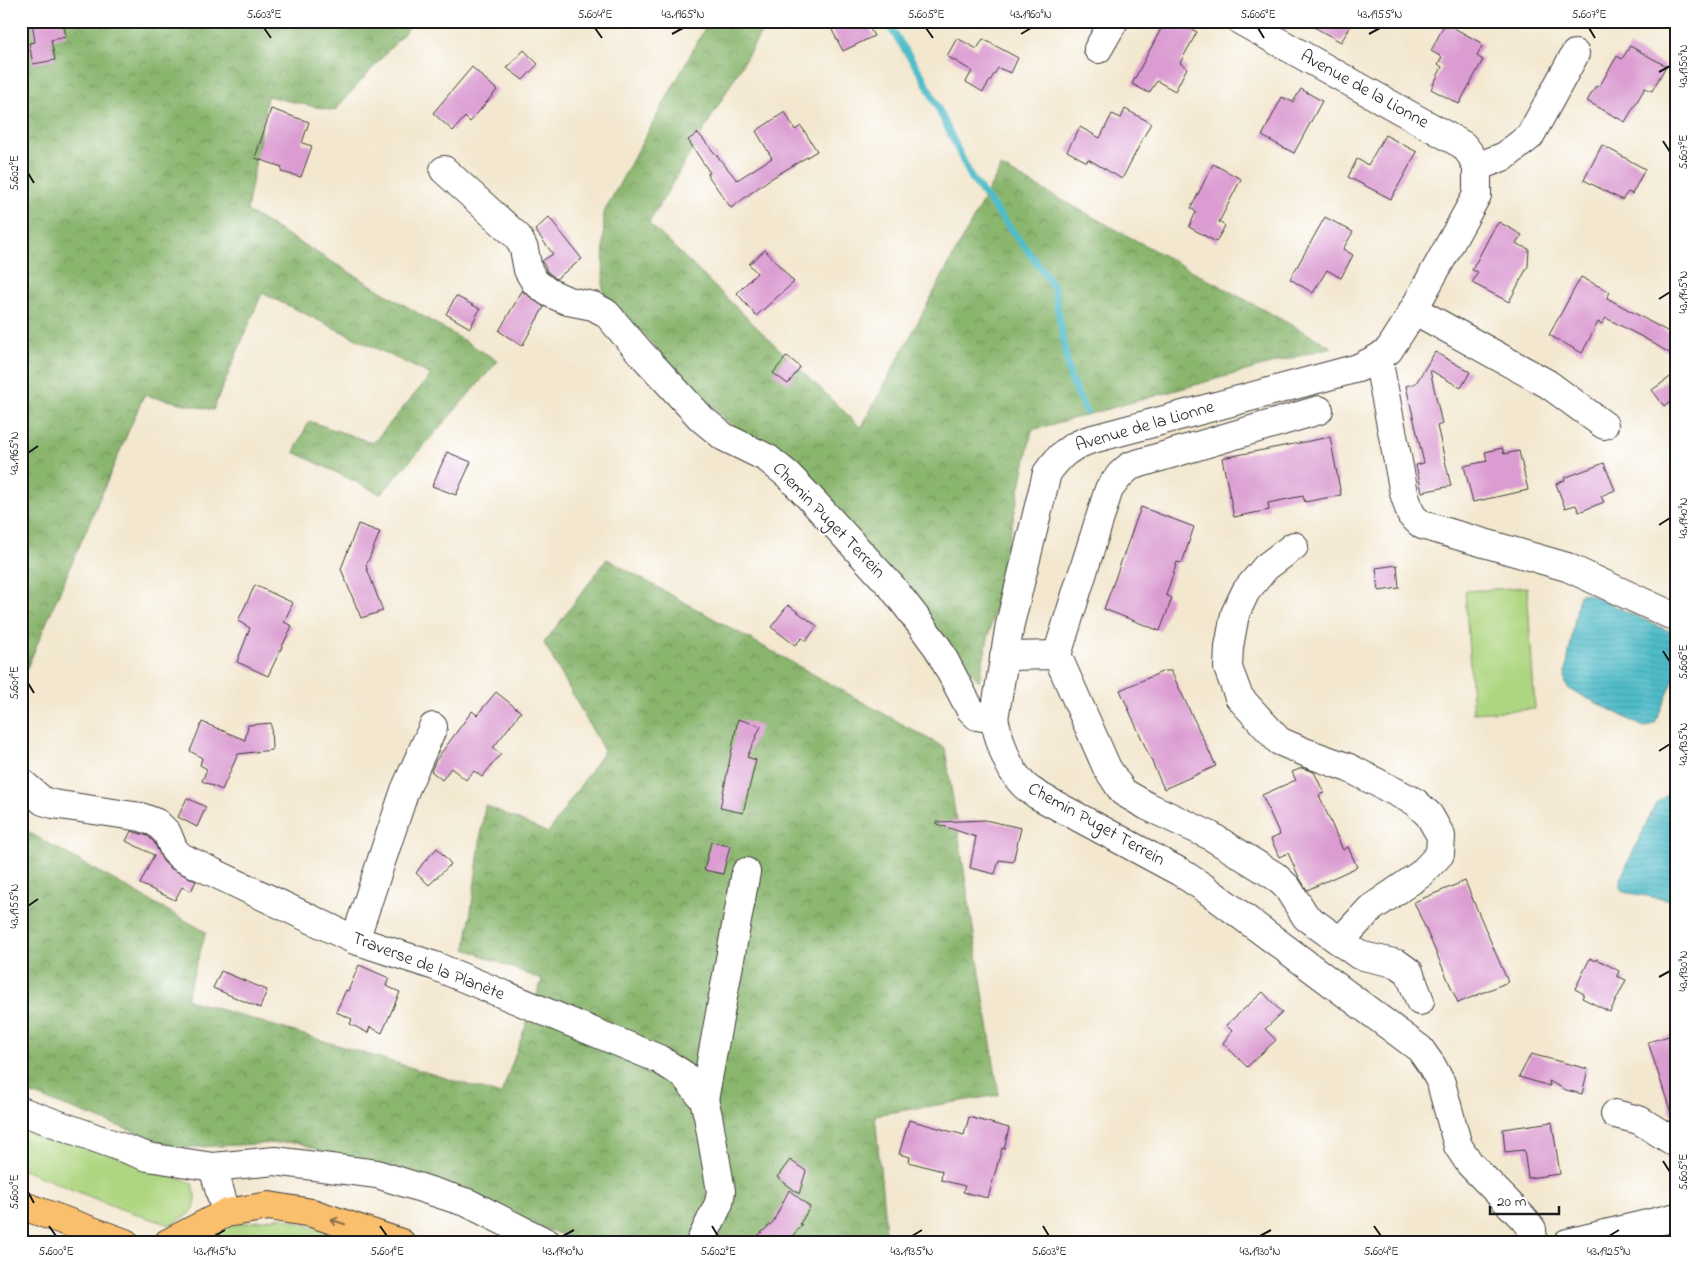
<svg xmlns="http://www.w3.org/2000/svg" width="1697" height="1264" viewBox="0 0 1697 1264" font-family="'Indie Flower',sans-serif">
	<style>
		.green { fill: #aed580; stroke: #65784e }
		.forest { fill: url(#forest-crowns); stroke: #536945 }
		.water { fill: url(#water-rules); stroke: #366c72 }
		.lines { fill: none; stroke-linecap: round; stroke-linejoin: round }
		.stream { stroke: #4fbcc9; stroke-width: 7 }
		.building { fill: #db9cd1 }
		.minor-casing { stroke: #3c3a37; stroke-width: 30 }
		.major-casing { stroke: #3c3a37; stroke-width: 30 }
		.minor { stroke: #fff; stroke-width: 28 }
		.major { stroke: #f9bf6d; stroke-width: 28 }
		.oneway { stroke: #8a6e44 }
		.ticks { fill: none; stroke: #1c1c1c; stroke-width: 2 }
		.labels { text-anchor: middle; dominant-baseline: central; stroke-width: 4; stroke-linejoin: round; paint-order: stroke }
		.street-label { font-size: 18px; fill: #1c1c1c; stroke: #fff }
		.neatline { fill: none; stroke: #1c1c1c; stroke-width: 2 }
		.ticks-label { font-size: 12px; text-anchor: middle; fill: #1c1c1c }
	</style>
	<defs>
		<pattern id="forest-crowns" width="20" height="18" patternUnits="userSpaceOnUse" patternTransform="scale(1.25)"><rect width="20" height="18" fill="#8ab66e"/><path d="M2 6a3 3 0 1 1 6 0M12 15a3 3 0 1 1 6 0" fill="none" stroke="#70935a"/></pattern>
		<pattern id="water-rules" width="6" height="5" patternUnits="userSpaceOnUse" patternTransform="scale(1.25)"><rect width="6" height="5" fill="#4fbcc9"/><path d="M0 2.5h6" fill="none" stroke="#44a1ac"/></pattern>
	</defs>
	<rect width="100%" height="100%" fill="#fff"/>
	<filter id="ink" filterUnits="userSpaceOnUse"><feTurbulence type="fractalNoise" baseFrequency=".02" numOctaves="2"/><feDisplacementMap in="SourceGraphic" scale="10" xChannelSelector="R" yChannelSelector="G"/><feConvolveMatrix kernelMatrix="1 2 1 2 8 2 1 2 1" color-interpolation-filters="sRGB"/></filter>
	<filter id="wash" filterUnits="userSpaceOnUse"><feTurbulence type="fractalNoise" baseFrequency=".0096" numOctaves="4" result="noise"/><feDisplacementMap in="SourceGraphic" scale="20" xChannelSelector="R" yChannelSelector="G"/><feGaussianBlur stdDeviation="1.12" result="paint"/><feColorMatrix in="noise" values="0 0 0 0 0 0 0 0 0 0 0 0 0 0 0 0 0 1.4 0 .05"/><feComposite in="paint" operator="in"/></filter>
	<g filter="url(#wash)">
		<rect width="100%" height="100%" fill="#f3e7cf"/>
		<g class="green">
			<path d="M1527,587L1535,709L1473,713L1465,591Z"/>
			<path d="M21,1122L192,1183C200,1212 194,1211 170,1225L121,1209L21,1169Z"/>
			<path d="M282,1217L358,1243H222L209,1237L223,1227Z"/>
		</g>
		<g class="forest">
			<path d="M21,21H415L334,111L267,96L247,211L498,361L381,494L294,452L309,421L373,443L431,375L262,293L213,410L144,395L21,682Z"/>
			<path d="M709,21H768L649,223L861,428L1001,167L1332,347L1032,430L979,681L603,293L604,212Z"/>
			<path d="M607,559L945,748L999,1095L875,1115L887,1243H586L297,1142L178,1148L21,1090V828L206,932L186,999L501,1095L542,980L466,949L485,805L548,833L604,751L544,643Z"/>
		</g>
		<g class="water">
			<path d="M1583,593L1588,594L1676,634V675L1655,723L1650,726L1644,727L1569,689L1566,685L1565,676L1579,595Z"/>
			<path d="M1667,795L1676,798V901L1623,892L1620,888V879L1656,803Z"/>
		</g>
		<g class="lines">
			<path class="stream" d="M886,21L923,77L972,179L1044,272L1054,288L1070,378L1086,412"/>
		</g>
		<g id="blocks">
			<g class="building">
				<path d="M32,21H63L66,37L51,40L55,60L33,64L29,43L35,42Z"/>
				<path d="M844,21H866L874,36L843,51L831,28Z"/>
				<path d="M1165,21H1177L1197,32L1180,63L1187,68L1175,91L1157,81L1149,93L1132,84Z"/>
				<path d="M1303,21H1354L1341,42Z"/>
				<path d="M1445,23L1483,44L1477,56L1483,60L1459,104L1431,89L1442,67L1438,64L1442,57L1431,51Z"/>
				<path d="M957,38L977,49L983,39L1018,58L1011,73L998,68L983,92L966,82L972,71L947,56Z"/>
				<path d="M1630,46L1666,66L1652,91L1645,88L1625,122L1587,101L1596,86L1599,87L1617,56L1622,59Z"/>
				<path d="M524,50L538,64L523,80L507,68Z"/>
				<path d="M472,67L497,90L470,122L465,117L453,131L433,113Z"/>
				<path d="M1301,89L1322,101L1294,153L1262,136L1282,97L1293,102Z"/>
				<path d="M271,109L309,122L302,143L312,146L301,177L281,172L282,167L255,158Z"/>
				<path d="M1125,109L1151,123L1122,179L1088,159L1087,162L1067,151L1080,127L1100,138L1112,114L1121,118Z"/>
				<path d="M785,112L795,130L801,126L817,151L767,181L731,208L707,174L710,173L688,140L698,133L737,180L772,158L756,131Z"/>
				<path d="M1385,135L1417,152L1391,199L1348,177L1357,159L1368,165Z"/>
				<path d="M1602,145L1645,169L1632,194L1628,192L1622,200L1584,180Z"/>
				<path d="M1213,164L1241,179L1219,222L1225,226L1216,242L1189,227L1196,212L1191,208Z"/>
				<path d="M549,217L582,259L556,279L547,271L542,261L553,254L535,230Z"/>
				<path d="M1325,217L1353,232L1343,249L1353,255L1341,278L1327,270L1313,293L1290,279Z"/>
				<path d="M1499,222L1522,235L1516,244L1529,249L1528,266L1509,302L1472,283L1478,272L1472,270L1493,230Z"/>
				<path d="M765,250L794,282L756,316L737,293L757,273L749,264Z"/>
				<path d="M1581,277L1610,292L1607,298L1676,336V357L1646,339L1606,318L1602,324L1598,322L1582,353L1549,335Z"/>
				<path d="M522,291L544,307L522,346L499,331Z"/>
				<path d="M456,296L480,309L470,328L446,314Z"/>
				<path d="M1435,352L1470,372L1461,388L1430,370L1442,424L1437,426L1451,486L1422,492L1416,465L1424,463L1406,386L1416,383Z"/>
				<path d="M787,356L800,367L788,384L773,373Z"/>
				<path d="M1676,373V397L1664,406L1652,390Z"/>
				<path d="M1330,437L1341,495L1305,502L1303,496L1268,503L1269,510L1234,517L1222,458Z"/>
				<path d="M1502,448L1504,454L1519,451L1528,490L1473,502L1464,466L1487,461L1485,452Z"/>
				<path d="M447,452L471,462L456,495L432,486Z"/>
				<path d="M1604,463L1615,490L1601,496L1604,502L1579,512L1576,505L1565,508L1556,484L1565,480L1564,478Z"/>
				<path d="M1141,507L1194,527L1182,563L1177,562L1166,595L1172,598L1160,631L1104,609Z"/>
				<path d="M358,524L380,532L366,566L383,611L361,618L341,569Z"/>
				<path d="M1397,565L1399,588L1379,591L1376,568Z"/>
				<path d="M255,585L293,603L284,622L292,626L268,676L237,662L250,628L238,621Z"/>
				<path d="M788,605L817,626L806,641L802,638L795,645L771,627Z"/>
				<path d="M1164,671H1171L1216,766L1164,789L1120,690Z"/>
				<path d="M496,692L521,712L493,748L501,754L482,777L474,771L466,780L451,768L442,780L431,771L436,760L472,711L477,715Z"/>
				<path d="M738,719L761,726L747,757L756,760L743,813L720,808Z"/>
				<path d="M202,722L245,740L248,725L271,723L272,750L238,754L222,790L202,781L207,769L200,765L202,758L190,751Z"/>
				<path d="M1302,768L1314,772L1324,793L1319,795L1343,850L1348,847L1357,867L1307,890L1299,877L1288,853L1279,857L1271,839L1280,835L1262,795L1296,780L1292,772Z"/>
				<path d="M187,798L206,807L197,827L178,817Z"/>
				<path d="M985,820L1021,828L1013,862L999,860L995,874L970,868L976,837L937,824V822Z"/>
				<path d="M131,831L148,836L154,842L163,861L170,868L196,881L191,891L182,887L175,900L140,884L154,855L126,841Z"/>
				<path d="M711,842L730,846L723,874L704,870Z"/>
				<path d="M437,848L451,864L429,885L416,873L423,863Z"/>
				<path d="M1465,881L1508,982L1458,1003L1414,902Z"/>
				<path d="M1590,958L1596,961L1597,959L1619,971L1617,976L1626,980L1610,1012L1582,998L1584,994L1575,989Z"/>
				<path d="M359,965L389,978L386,986L400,992L382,1033L370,1027L368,1033L350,1024L352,1019L336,1012L346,990L348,991Z"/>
				<path d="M221,971L267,990L260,1008L213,988Z"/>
				<path d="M1263,992L1282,1013L1265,1029L1276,1040L1247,1067L1223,1043L1232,1031L1226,1025Z"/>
				<path d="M1676,1034V1115L1672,1116L1648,1042Z"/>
				<path d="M1531,1054L1588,1069L1582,1094L1566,1090L1549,1081L1550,1086L1519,1077Z"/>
				<path d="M969,1117L1009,1128L1004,1149L1002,1148L988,1198L963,1192L965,1186L941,1180L942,1171L909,1162L910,1157L899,1154L909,1120L964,1135Z"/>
				<path d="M1552,1122L1560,1174L1528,1178L1524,1150L1505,1152L1503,1129Z"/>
				<path d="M790,1160L806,1171L799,1194L777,1177Z"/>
				<path d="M789,1190L810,1207L800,1224L802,1225L786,1243H750L773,1222Z"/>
			</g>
		</g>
	</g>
	<g filter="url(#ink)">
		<use href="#blocks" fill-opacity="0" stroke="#3c3a37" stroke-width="1"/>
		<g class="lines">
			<g class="minor-casing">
				<g id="minor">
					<path d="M1098,49L1114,21"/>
					<path d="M1477,167L1505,156L1530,136L1575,54"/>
					<path d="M444,170L518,237L524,249L528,270L535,282L548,292L568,301L593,306L606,313L639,351L702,419L724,437L767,458L788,475L811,499L892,587L913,614L938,648L970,709L977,716L994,719C1000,741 1006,766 1022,783C1026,788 1032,791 1037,795L1180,872L1203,887L1420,1049L1432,1066L1441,1083L1458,1146L1470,1164L1523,1218L1532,1229L1533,1243"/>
					<path d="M1414,310L1548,384L1604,425"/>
					<path d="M1378,358L1404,493L1411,515L1422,525L1567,567L1673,616"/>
					<path d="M1294,546L1266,567L1246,591L1235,614L1229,647L1228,668L1239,697L1279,741L1307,753L1349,768L1415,802L1429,815L1441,836L1440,854L1421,874L1370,909L1340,941"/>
					<path d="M1057,655L1109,489L1120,475L1130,466L1319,410"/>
					<path d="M1004,656L1057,655L1107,768L1123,792L1147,806L1209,835L1275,876L1287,887L1306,917L1359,955L1398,964L1409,972L1420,1001"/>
					<path d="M994,719L1010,624L1047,473C1060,455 1069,447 1089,440L1358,368L1378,358L1389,350L1405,325L1477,195V167L1471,155L1463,145L1241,21"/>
					<path d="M21,782L43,801L53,804L141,817L157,823L167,833L174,850L181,857L355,940L435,966L659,1059L684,1075L704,1100L708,1116L721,1191L719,1203L700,1243"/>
					<path d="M355,940L405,790L433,727"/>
					<path d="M704,1100L746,872"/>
					<path d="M21,1111L148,1157L213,1167L275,1161L377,1174L468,1203L547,1243"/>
					<path d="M1615,1114L1639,1120L1676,1143"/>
					<path d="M213,1167L226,1213"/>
					<path d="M1567,1243L1676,1217"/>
				</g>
			</g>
			<g class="major-casing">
				<g id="major">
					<path d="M21,1205L125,1243"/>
					<path d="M168,1243L226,1213L269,1206L312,1213L401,1243"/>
				</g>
			</g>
			<use href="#minor" class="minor"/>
			<use href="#major" class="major"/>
		</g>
		<defs><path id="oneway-shaft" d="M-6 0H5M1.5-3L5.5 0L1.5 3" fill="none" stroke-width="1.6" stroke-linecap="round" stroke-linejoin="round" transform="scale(1.25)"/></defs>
		<use class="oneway" href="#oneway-shaft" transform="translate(338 1222) rotate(-162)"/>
	</g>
	<path class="ticks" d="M264,28L271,38M595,28L602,38M926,28L933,38M1258,28L1264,38M1589,28L1595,38M672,34L683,28M1021,34L1031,28M1369,34L1380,28M1659,72L1670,66M1663,141L1670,152M28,173L34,183M1659,299L1670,292M28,453L38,446M1659,525L1670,518M1663,651L1670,662M28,683L34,693M1659,751L1670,744M28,906L38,899M1659,977L1670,971M1663,1161L1670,1172M28,1192L34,1203M49,1226L56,1236M380,1226L387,1236M712,1226L718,1236M1043,1226L1049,1236M1374,1226L1381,1236M215,1236L225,1230M563,1236L574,1230M912,1236L922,1230M1260,1236L1271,1230M1609,1236L1619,1230"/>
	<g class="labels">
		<g class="street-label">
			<text transform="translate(1364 90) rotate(29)">Avenue de la Lionne</text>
			<text transform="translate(1145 427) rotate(-16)">Avenue de la Lionne</text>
			<text transform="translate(828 521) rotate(46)">Chemin Puget Terrein</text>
			<text transform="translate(1096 825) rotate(29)">Chemin Puget Terrein</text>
			<text transform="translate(428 967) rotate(21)">Traverse de la Planète</text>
		</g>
	</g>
	<rect width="1697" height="1264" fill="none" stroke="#fff" stroke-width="55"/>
	<path d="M1490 1206v8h69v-8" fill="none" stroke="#1c1c1c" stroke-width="2.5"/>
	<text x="1497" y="1206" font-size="15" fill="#1c1c1c" stroke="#ffffff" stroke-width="4" paint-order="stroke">20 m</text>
	<rect x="28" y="28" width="1642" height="1208" class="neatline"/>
	<g class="ticks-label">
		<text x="264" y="18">5.603°E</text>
		<text x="595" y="18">5.604°E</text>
		<text x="683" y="18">43.1965°N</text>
		<text x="926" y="18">5.605°E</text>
		<text x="1031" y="18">43.1960°N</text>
		<text x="1258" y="18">5.606°E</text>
		<text x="1380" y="18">43.1955°N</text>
		<text x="1589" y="18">5.607°E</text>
		<text transform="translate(1683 66) rotate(-90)" y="4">43.1950°N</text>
		<text transform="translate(1683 152) rotate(-90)" y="4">5.607°E</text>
		<text transform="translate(14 173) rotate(-90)" y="4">5.602°E</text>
		<text transform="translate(1683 292) rotate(-90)" y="4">43.1945°N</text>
		<text transform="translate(14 453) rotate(-90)" y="4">43.1965°N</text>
		<text transform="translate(1683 518) rotate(-90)" y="4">43.1940°N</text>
		<text transform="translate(1683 662) rotate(-90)" y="4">5.606°E</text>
		<text transform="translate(14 683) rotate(-90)" y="4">5.601°E</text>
		<text transform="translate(1683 744) rotate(-90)" y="4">43.1935°N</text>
		<text transform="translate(14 906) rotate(-90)" y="4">43.1955°N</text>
		<text transform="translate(1683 971) rotate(-90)" y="4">43.1930°N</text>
		<text transform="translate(1683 1172) rotate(-90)" y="4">5.605°E</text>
		<text transform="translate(14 1192) rotate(-90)" y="4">5.600°E</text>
		<text x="56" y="1255">5.600°E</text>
		<text x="215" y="1255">43.1945°N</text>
		<text x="387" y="1255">5.601°E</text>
		<text x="563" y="1255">43.1940°N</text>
		<text x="718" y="1255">5.602°E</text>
		<text x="912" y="1255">43.1935°N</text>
		<text x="1049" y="1255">5.603°E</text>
		<text x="1260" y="1255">43.1930°N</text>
		<text x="1381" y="1255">5.604°E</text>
		<text x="1609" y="1255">43.1925°N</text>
	</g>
</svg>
